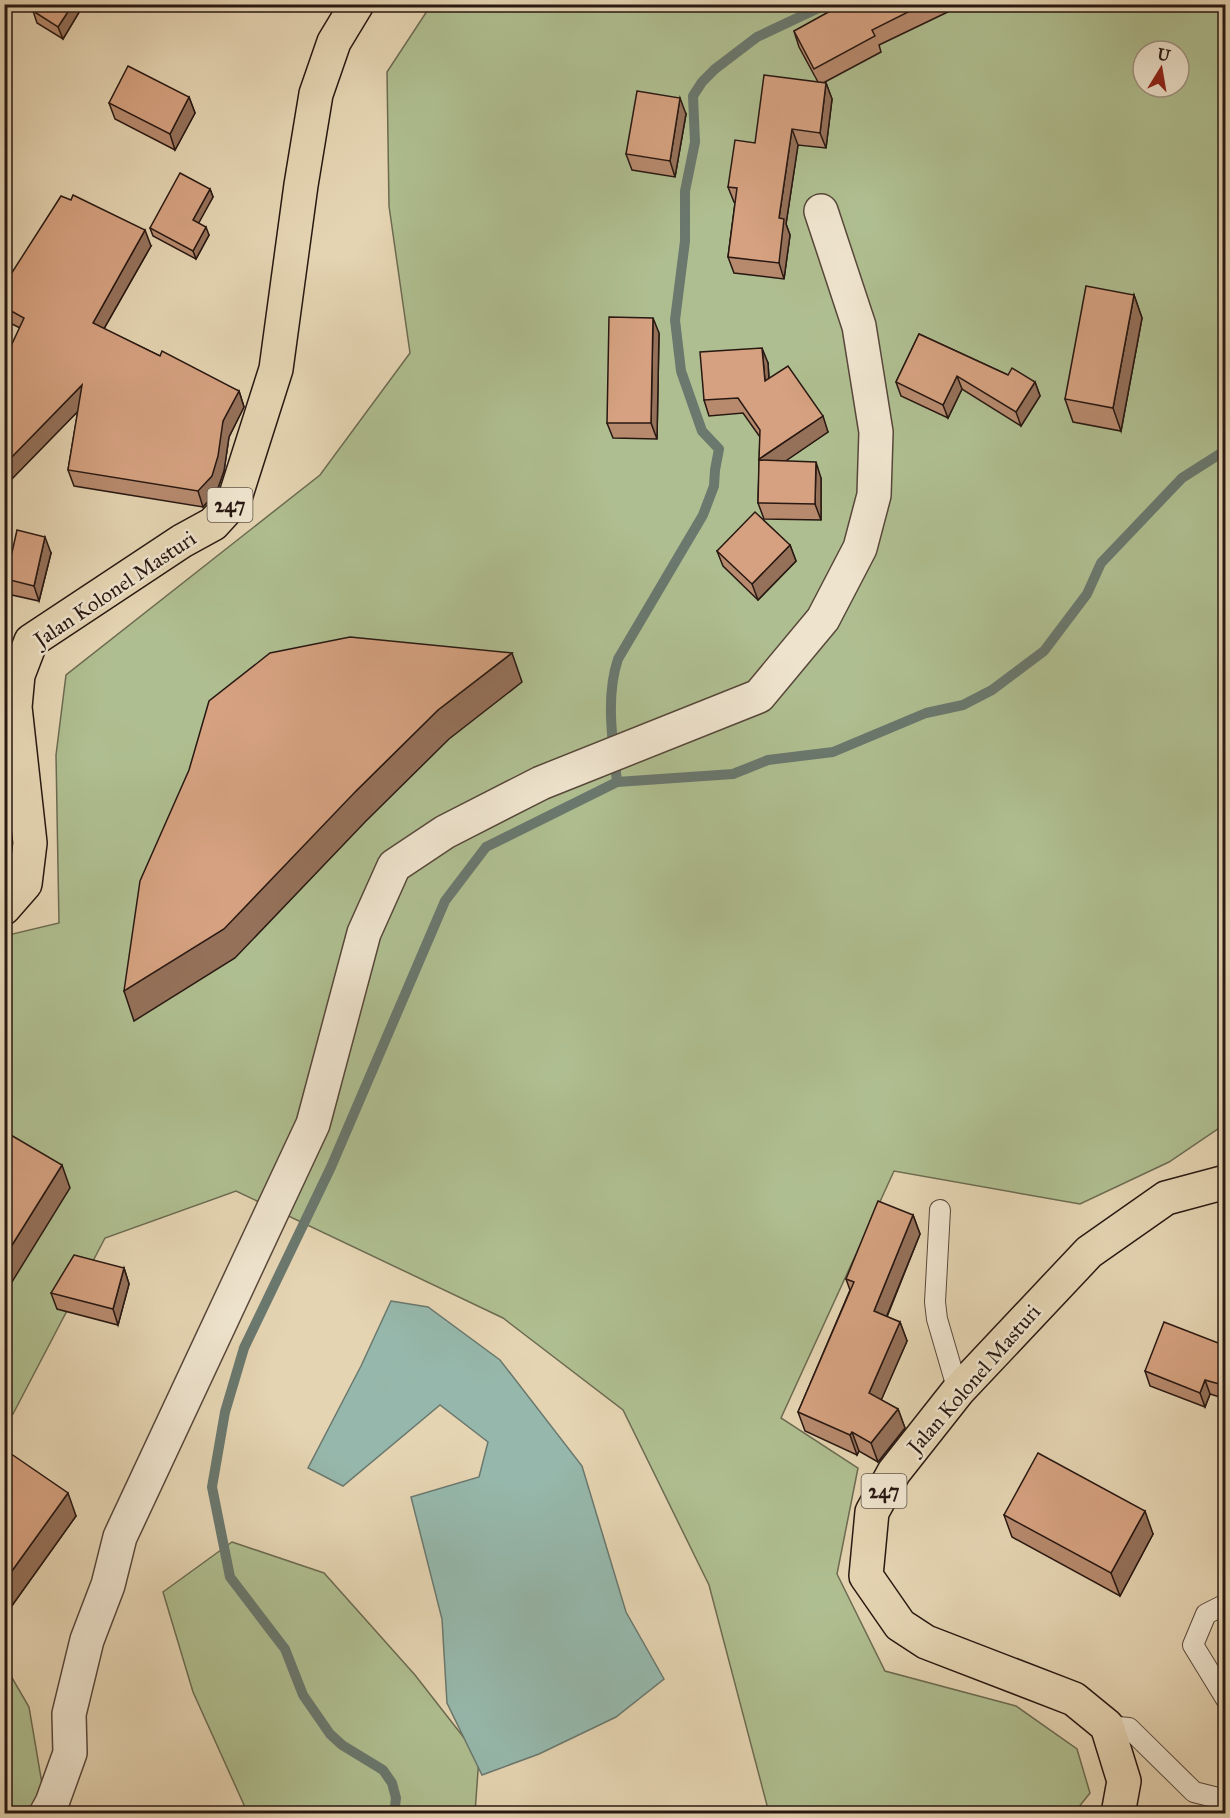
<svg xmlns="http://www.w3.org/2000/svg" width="1230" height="1818" viewBox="0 0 1230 1818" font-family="'IM FELL Great Primer',serif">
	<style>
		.green { fill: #afbe90; stroke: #6c6b51; stroke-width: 1.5; fill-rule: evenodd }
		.water { fill: #96b8ac; stroke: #6a786e; stroke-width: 1.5 }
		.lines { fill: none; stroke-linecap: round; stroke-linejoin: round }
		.stream { stroke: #6a786e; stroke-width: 10 }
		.service-casing { stroke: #57473a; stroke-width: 22 }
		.minor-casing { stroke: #57473a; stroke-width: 36 }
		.primary-casing { stroke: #281812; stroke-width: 36 }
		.service { stroke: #eee3cd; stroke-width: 20 }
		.minor { stroke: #eee3cd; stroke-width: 33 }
		.primary { stroke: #e5d4b2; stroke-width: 33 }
		.wall { fill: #b78a6e; stroke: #281812; stroke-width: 1.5 }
		.shaded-wall { fill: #95715a; stroke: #281812; stroke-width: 1.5 }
		.building { fill: #d5a180; stroke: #281812; stroke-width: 1.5 }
		.labels { text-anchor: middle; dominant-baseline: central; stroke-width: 5; stroke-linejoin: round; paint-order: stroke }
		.shield { fill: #eee3cd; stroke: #63554a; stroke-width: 1.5 }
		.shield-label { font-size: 20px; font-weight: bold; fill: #281812 }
		.street-label { font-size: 21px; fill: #281812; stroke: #eee3cd }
	</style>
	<rect width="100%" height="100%" fill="#e5d4b2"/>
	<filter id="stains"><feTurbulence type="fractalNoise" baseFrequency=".00333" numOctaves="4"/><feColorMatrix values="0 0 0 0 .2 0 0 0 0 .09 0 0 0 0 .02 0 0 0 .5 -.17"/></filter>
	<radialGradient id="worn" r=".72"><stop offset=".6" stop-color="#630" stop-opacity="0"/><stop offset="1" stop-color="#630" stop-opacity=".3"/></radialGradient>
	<g class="green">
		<path d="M431,5H1225V1124L1169,1162L1080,1204L894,1171L781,1418L858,1468L837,1574L885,1671L1016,1706L1077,1749L1090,1793L1074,1813H769L709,1585L623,1410L503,1318L236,1191L105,1238L13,1414L5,1412L4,936L59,923L56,755L66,675L320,475L410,353L389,206L387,72ZM1143,51H1179V87H1143Z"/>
		<path d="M232,1542L324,1573L415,1675L479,1757L475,1813H239L244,1805L193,1692L163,1592Z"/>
		<path d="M4,1664L29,1707L47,1813H5Z"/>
	</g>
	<path class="water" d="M391,1301L428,1307L500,1360L582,1466L626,1612L664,1679L616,1717L539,1754L482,1775L447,1703L442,1619L411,1497L479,1477L488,1442L440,1405L343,1486L308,1468L361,1366Z"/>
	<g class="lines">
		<g class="stream">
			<path d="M617,782C613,742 605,698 618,659L703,515L714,486L715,470L719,449L702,431L681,371L675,320L685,241V191L695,142L693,96L702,82L715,69L757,37L827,4"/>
			<path d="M394,1814L396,1798L392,1783L383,1770L342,1745L330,1734L303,1695L285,1649L230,1577L212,1487L225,1412L244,1348L331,1167L445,901L486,847L617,782L733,774L768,760L833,752L926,713L963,705L992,690L1044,651L1087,594L1101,563L1182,478L1226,450"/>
		</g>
		<g class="service-casing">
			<g id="service">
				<path d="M940,1210L935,1302L937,1319L958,1391"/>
				<path d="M1226,1604L1206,1614L1193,1645L1226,1699"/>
				<path d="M1107,1726L1129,1728L1194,1792L1226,1800"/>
			</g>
		</g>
		<g class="minor-casing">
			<path id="minor" d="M46,1814L52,1803L70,1753L69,1714L87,1640L108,1585L120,1537L313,1124L364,933L394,866L445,832L541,783L759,696L823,619L860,548L874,495L876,432L859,326L821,211"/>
		</g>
		<g class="primary-casing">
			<g id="primary">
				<path d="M4,908L25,884L30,843L15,707L18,675L31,641L182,541L213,524L234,501L276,369L301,185L316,94L334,42L357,4"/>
				<path d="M1118,1814L1124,1781L1107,1726L1074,1699L926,1642L900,1625L866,1576L872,1512L894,1472L958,1391L1089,1252L1166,1198L1226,1182"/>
			</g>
		</g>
		<use href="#service" class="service"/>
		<use href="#minor" class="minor"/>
		<use href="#primary" class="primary"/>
	</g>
	<g class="wall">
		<path d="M38,4H84L63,39L37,23L33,11Z"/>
		<path d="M843,4H953L954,9L879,45L881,52L823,83H826L832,99L826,148L798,145L786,224L790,235L784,279L734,273L728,257L735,203L734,202L728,187L755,143L818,82L799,47L794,31Z"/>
		<path d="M189,97L195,113L175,150L115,119L109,103Z"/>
		<path d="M686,114L675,177L632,170L626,154Z"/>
		<path d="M210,189L213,197L198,223L209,235L196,259L153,236L150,228Z"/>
		<path d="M151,246L104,329L160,356L239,391L244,407L229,437L224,471L217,491L203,507L74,486L68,470L78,411L4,487L20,328L4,320V285Z"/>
		<path d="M1134,295L1142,318L1121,431L1073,422L1065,399Z"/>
		<path d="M659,333L657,439L613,438L607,423Z"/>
		<path d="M919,334L1008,375L1035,382L1040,396L1021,426L962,389L948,418L901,396L896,382Z"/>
		<path d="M768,363L769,378L828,432L785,461L821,478V520L764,519L758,503L760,437L743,413L709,416L704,400Z"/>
		<path d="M790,545L796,561L758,600L723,566L717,551Z"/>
		<path d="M51,553L39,601L12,595L6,579Z"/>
		<path d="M913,1215L920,1234L887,1317L900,1322L907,1341L881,1400L898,1409L905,1428L878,1462L859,1451L857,1455L805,1431L798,1412L850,1290L846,1279Z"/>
		<path d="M124,1268L129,1284L118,1325L57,1309L51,1293Z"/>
		<path d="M1226,1346V1399L1210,1394L1205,1407L1150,1386L1145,1371Z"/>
		<path d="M4,1449L76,1516L11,1607L4,1603Z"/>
		<path d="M1004,1515L1153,1534L1120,1596L1012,1537Z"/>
	</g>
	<g class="shaded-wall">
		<path d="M73,4H84L63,39L58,27Z"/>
		<path d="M826,83L832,99L826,148L820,133Z"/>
		<path d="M189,97L195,113L175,150L170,134Z"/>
		<path d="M680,98L686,114L675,177L670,161Z"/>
		<path d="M792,129L798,145L786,224L790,235L784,279L779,263V218Z"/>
		<path d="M210,189L213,197L196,228L193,220Z"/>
		<path d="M206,227L209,235L196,259L193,251Z"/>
		<path d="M145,230L151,246L98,339L93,323Z"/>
		<path d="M1134,295L1142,318L1121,431L1113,408Z"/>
		<path d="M653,318L659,333L657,439L651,423Z"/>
		<path d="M762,348L768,363L770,397L765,381Z"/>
		<path d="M957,376L962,389L948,418L943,405Z"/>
		<path d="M1035,382L1040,396L1021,426L1016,412Z"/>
		<path d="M82,385L88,401L4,487V465Z"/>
		<path d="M239,391L244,407L229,437L224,471L217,491L203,507L198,491L223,421Z"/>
		<path d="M823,416L828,432L765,475L759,459Z"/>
		<path d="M816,462L821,478V520L815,504Z"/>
		<path d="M45,537L51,553L39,601L34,586Z"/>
		<path d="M790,545L796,561L758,600L752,584Z"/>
		<path d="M512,653L522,682L449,739L366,821L235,958L134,1021L124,991L356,791L438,710Z"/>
		<path d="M62,1165L70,1188L7,1290L4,1283V1258Z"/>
		<path d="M913,1215L920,1234L881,1330L874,1311Z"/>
		<path d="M124,1268L129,1284L118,1325L113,1309Z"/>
		<path d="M900,1322L907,1341L876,1412L869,1393Z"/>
		<path d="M1205,1380L1210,1394L1205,1407L1200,1393Z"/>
		<path d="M898,1409L905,1428L878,1462L871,1443Z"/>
		<path d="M852,1432L859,1451L857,1455L850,1435Z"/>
		<path d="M68,1493L76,1516L11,1607L4,1590V1582Z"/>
		<path d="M1145,1511L1153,1534L1120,1596L1111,1573Z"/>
	</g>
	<g class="building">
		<path d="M38,4H73L58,27L33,11Z"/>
		<path d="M843,4H924L872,30L875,36L814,69L794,31Z"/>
		<path d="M128,66L189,97L170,134L109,103Z"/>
		<path d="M764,75L826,83L820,133L792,129L779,218L784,219L779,263L728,257L737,188L728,187L735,140L755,143Z"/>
		<path d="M637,91L680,98L670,161L626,154Z"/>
		<path d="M180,173L210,189L193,220L206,227L193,251L150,228Z"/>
		<path d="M73,195L145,230L93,323L160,356L162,351L239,391L223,421L218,456L212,476L198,491L68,470L82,385L4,465V361L24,318L4,307V285L61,196L71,200Z"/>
		<path d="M1086,286L1134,295L1113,408L1065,399Z"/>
		<path d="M609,317L653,318L651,423H607Z"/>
		<path d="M919,334L1008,375L1012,368L1035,382L1016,412L957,376L943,405L896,382Z"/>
		<path d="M762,348L765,381L788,366L823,416L759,459L760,430L738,398L704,400L700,352Z"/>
		<path d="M759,460L816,462L815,504L758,503Z"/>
		<path d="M755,512L790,545L752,584L717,551Z"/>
		<path d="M17,530L45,537L34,586L6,579Z"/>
		<path d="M350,637L512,653L438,710L356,791L224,929L124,991L140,881L189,770L209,701L270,653Z"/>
		<path d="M4,1131L62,1165L4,1258Z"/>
		<path d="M878,1201L913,1215L874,1311L900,1322L869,1393L898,1409L871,1443L852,1432L850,1435L798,1412L854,1282L846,1279Z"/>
		<path d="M74,1255L124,1268L113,1309L51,1293Z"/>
		<path d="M1164,1322L1226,1346V1386L1205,1380L1200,1393L1145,1371Z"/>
		<path d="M4,1449L68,1493L4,1582Z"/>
		<path d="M1038,1453L1145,1511L1111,1573L1004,1515Z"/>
		<path d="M758,1809L760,1814H747Z"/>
	</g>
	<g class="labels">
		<g class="shield">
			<rect x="207.5" y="488" width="45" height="34" rx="4.5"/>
			<rect x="861.5" y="1474" width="45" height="34" rx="4.5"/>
		</g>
		<g class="shield-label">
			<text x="230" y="505">247</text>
			<text x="884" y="1491">247</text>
		</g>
		<g class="street-label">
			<text transform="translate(115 589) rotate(-34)">Jalan Kolonel Masturi</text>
			<text transform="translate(974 1379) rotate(-49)">Jalan Kolonel Masturi</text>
		</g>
	</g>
	<rect width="1230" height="1818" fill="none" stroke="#e5d4b2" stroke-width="24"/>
	<rect x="6" y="6" width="1218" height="1806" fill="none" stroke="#281812" stroke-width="3"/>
	<rect x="12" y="12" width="1206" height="1794" fill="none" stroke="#281812" stroke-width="1.5"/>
	<g transform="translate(1161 69) rotate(11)"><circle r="28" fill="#eee3cd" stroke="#9f9282" stroke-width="1.5"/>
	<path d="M0-4.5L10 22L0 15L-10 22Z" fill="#8f2418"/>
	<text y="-9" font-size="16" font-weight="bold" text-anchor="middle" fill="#281812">U</text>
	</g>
	<rect width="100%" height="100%" filter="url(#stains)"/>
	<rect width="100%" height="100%" fill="url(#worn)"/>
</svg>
